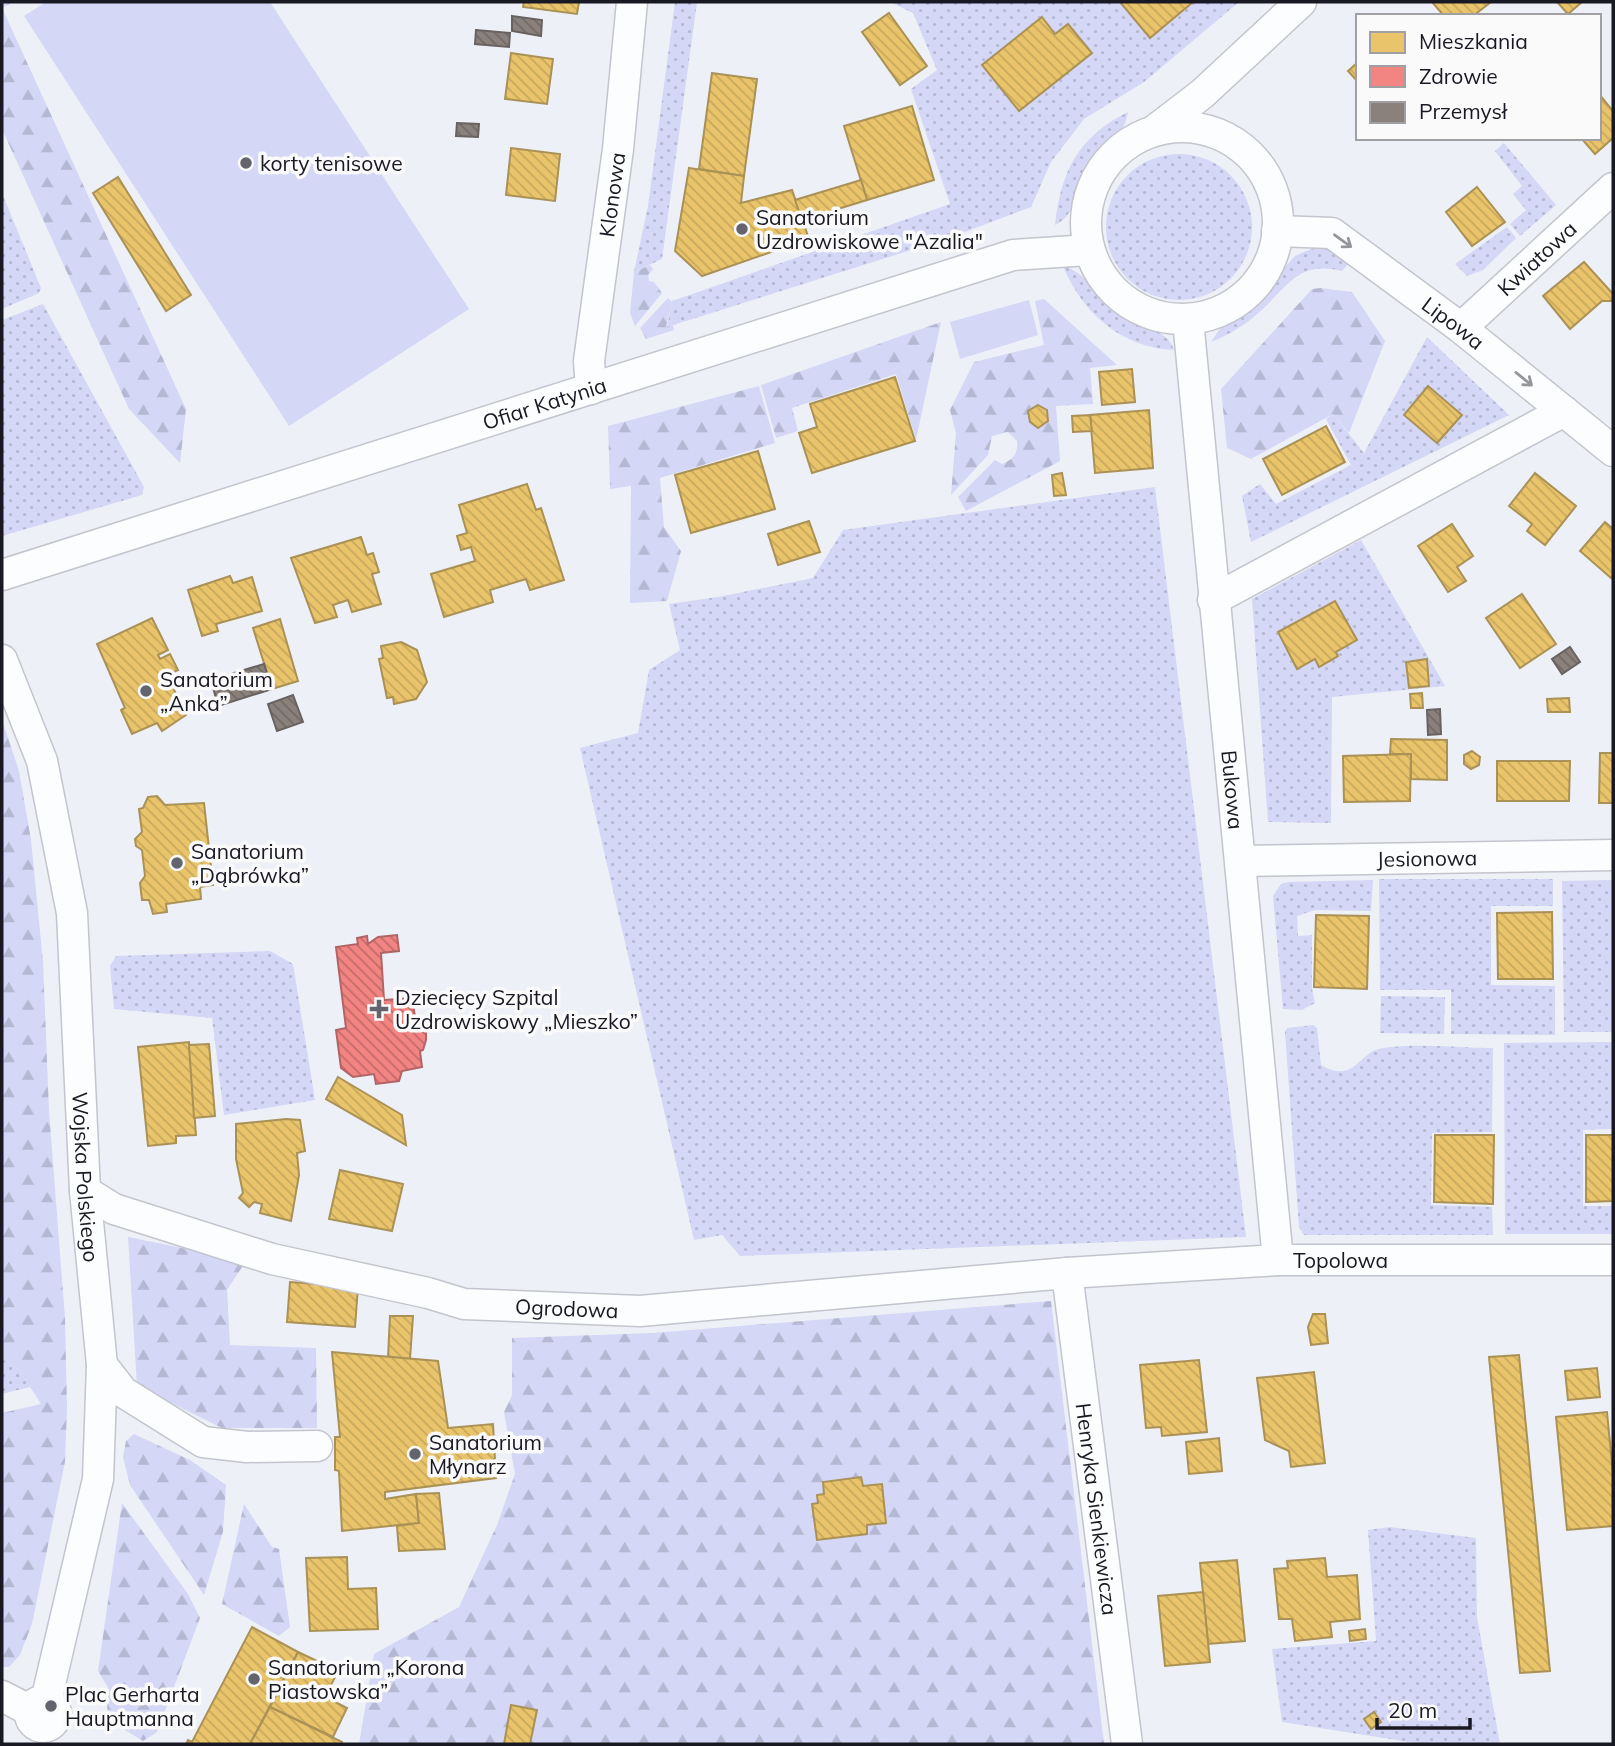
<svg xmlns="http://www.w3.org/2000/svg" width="1615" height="1746" viewBox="0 0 1615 1746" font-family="Mulish,sans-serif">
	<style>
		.green { fill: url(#green-dots) }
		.forest { fill: url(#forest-firs) }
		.pitch { fill: #d4d7f5 }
		.homes { fill: url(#homes-back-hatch); stroke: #aa9155; stroke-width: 2 }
		.health { fill: url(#health-back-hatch); stroke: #b16466; stroke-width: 2 }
		.industry { fill: url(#industry-back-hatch); stroke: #686261; stroke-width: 2 }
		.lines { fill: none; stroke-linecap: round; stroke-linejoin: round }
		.street-casing { stroke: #c3c4cd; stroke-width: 33 }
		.street { stroke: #fcfdfe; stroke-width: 30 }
		.oneway { stroke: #95969b }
		.poi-dot { fill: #63646e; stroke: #fafafa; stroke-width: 2.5 }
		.labels { text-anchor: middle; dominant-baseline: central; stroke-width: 7; stroke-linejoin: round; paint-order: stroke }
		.poi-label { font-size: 21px; fill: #181923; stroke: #fafafa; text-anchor: start }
		.street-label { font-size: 21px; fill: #181923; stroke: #fafafa }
	</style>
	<defs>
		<pattern id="green-dots" width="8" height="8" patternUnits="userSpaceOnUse" patternTransform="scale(1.75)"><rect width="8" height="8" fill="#d4d7f5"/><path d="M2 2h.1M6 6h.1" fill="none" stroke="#b5b8d2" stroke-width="1.8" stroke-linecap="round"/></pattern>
		<pattern id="forest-firs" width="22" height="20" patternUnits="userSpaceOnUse" patternTransform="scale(1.75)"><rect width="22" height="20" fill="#d4d7f5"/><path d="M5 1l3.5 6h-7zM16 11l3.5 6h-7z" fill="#b5b8d2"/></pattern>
		<pattern id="homes-back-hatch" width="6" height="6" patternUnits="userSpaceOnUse" patternTransform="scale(1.75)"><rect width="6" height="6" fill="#e9c46a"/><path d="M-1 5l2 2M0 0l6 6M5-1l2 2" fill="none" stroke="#c7a85c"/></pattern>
		<pattern id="health-back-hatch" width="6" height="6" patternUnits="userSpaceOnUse" patternTransform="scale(1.75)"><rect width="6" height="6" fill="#f28482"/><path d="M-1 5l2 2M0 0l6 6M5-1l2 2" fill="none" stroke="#c36b6a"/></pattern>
		<pattern id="industry-back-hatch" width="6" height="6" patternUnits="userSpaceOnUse" patternTransform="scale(1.75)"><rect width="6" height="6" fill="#8a817c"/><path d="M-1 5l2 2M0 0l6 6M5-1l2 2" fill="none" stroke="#706965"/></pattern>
	</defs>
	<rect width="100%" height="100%" fill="#eef0f8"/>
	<g class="green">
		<path d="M675,2H697L662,259L634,272L648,206Z"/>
		<path d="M890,2H1239L1144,82L1084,119L1051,162L1031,207L946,239L667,327L672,301L950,204L911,89L937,70L913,13Z"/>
		<path d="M1128,112C1125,137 1100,149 1087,170C1076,189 1077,215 1055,225C1061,171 1078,137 1128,112Z"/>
		<path d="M1504,143L1556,205L1520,236L1510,224L1526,210L1513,194L1522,186L1495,151Z"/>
		<circle cx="1179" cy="227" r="73"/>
		<path d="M2,193L41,288L39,293L2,309Z"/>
		<path d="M1507,227L1516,238L1483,270L1467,276L1455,264Z"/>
		<path d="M1328,247L1354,257L1342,271C1302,262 1293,279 1267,305C1251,321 1232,334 1211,342L1223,324L1246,311L1295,256L1311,249Z"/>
		<path d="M1063,266C1092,275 1095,299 1120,316C1137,327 1168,328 1174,350C1122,348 1082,313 1063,266Z"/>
		<path d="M43,304L144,487L142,495L2,536V320Z"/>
		<path d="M1427,337L1509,415L1251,542L1242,496L1260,484L1276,504L1351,465L1326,419L1333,414L1364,453Z"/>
		<path d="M1155,487L1246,1237L740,1256L722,1235L694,1240L580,748L638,733L649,670L680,650L669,604L718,597L813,578L843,530Z"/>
		<path d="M1361,540L1445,686L1332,697L1331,823L1268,822L1252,599Z"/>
		<path d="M1379,879H1553V906H1491V985L1555,986V1035L1451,1034V990H1380Z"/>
		<path d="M1373,880L1371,911L1315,910L1297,916L1298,936L1312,935V989L1315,1003L1302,1010L1283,1009L1273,896L1281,884L1288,882Z"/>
		<path d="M1613,880V1032H1564L1562,881Z"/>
		<path d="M270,951L293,964L315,1100L224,1115L212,1018L114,1009L110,966L116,956Z"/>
		<path d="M1381,996L1445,997L1444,1034L1380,1033Z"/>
		<path d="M1313,1025L1317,1028L1321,1065C1356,1085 1358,1051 1383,1048C1418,1043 1458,1048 1493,1048L1492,1132L1432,1133L1431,1205L1492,1207L1493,1235H1304L1299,1227L1285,1032L1287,1028Z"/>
		<path d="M1613,1042V1129L1583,1130V1206H1613V1234H1505L1504,1043Z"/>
		<path d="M2,1356L20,1371L30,1387L2,1394Z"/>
		<path d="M1390,1527L1476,1538L1477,1617L1500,1744H1422L1282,1722L1272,1649L1376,1641L1368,1530Z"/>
	</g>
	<g class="forest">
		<path d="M2,2H13L2,8L186,409L180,463L129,409L2,129Z"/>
		<path d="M650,265L653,269L648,275L649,281L654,282L662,293L635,326L630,313L634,272Z"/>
		<path d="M1320,288L1352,292L1385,341L1349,433L1333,414L1251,459L1227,448L1221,389L1312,289Z"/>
		<path d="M668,298L672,302L666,327L673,325L674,330L646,339L640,328Z"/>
		<path d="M1044,299L1117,365L1090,368L1093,404L1056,406L1060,461L966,511L958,497L995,460L1002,464C1014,459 1018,454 1017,441L1008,432L992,436L988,455L951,495L956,433L950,410L974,362L1044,345L1035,301Z"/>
		<path d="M941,322L916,440L896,374L792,408L798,431L776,438L761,385Z"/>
		<path d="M759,386L775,443L660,478L664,527L681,551L667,601L630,603L631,486L610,489L608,426Z"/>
		<path d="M2,720L19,771L31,840L43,962L49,1111L65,1318L67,1408L65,1462L32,1624L20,1655L9,1667H2V1413L41,1404L20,1371L2,1356Z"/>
		<path d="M128,1237L246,1261L227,1290L230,1345L316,1348L317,1428H222L137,1386Z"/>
		<path d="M1051,1301L1104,1744H359L374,1654L459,1607L497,1525L515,1474L504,1412L512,1395V1338L653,1333Z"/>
		<path d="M134,1434L190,1460L226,1485L223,1532L204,1595L130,1485L123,1457L126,1441Z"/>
		<path d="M122,1503L188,1594L200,1618L157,1732L143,1741L125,1730L107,1709L109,1689L98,1671Z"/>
		<path d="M244,1504L272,1547L279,1549L290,1627L279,1636L222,1604Z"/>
	</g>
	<g class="pitch">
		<path d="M46,2H270L469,309L289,426L24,16Z"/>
		<path d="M1029,300L1038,335L960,359L950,322Z"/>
	</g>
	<g class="homes">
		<path d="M524,2H579L577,14L523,7Z"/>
		<path d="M1120,2H1193L1150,38Z"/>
		<path d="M1432,2H1491L1473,16H1444Z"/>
		<path d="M1557,2H1582L1568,14Z"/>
		<path d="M889,13L927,66L900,85L862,32Z"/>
		<path d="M1042,17L1055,34L1068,24L1092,53L1019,111L982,65Z"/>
		<path d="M511,53L553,59L547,104L505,99Z"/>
		<path d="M1358,62V82L1348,71Z"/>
		<path d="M712,73L757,79L744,176L699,169Z"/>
		<path d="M1599,94L1613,111V138L1595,154L1581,138H1599Z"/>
		<path d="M912,106L934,180L867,200L844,126Z"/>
		<path d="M511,148L560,154L555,201L506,195Z"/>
		<path d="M689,168L744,176L741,203L792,190L809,239L702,276L675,251Z"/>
		<path d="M118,177L191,295L166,311L93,193Z"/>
		<path d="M861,180L867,200L802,220L795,200Z"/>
		<path d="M1477,187L1505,222L1472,246L1446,212Z"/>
		<path d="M1584,262L1613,294V301H1602L1570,329L1543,296Z"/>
		<path d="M1132,369L1135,402L1102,405L1099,372Z"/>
		<path d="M895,377L915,441L812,473L799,433L817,427L810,404Z"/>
		<path d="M1428,386L1462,415L1437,443L1404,415Z"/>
		<path d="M1038,405L1047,410L1048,421L1038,428L1030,422L1028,411Z"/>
		<path d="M1149,410L1153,468L1095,473L1090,415Z"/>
		<path d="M1090,415L1092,431L1073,432L1072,416Z"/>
		<path d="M1326,426L1345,462L1282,495L1263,459Z"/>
		<path d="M758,451L775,509L691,533L675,475Z"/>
		<path d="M1062,473L1066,495L1054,496L1052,475Z"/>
		<path d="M1535,473L1576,506L1545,545L1527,531L1532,524L1509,506Z"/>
		<path d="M527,484L536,510L541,508L564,580L530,590L526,579L490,590L493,602L444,617L431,574L475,561L471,547L461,550L457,536L467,533L459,505Z"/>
		<path d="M809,521L820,552L778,565L768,534Z"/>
		<path d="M1605,522L1613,529V575L1611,578L1580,551Z"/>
		<path d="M1452,524L1473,556L1457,567L1466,581L1448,592L1418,546Z"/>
		<path d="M361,537L367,555L373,553L379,572L372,574L381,604L352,612L348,600L333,605L337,617L315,623L291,558Z"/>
		<path d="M230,576L233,583L252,577L262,611L216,624L218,631L202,636L188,590Z"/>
		<path d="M1522,594L1556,644L1520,668L1486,618Z"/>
		<path d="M1335,601L1357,640L1336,652L1338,656L1319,667L1315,659L1297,669L1278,632Z"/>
		<path d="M152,618L168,650L158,655L160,659L170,654L178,670L167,675L186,715L162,731L157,723L132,734L121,710L125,708L97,644Z"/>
		<path d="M280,619L298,681L272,689L253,628Z"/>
		<path d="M401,642L417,650L427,682L416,699L394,704L393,697L387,698L379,659L383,658L381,646Z"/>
		<path d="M1427,659L1429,686L1409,688L1406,662Z"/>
		<path d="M1422,693L1423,708H1411L1410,694Z"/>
		<path d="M1569,698L1570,712H1548L1547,699Z"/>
		<path d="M1391,739L1447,740V780L1411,779V754H1390Z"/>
		<path d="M1472,751L1480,757L1479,765L1471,769L1464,764V755Z"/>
		<path d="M1600,753H1613V803H1599Z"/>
		<path d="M1411,754L1410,801L1344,802L1343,756Z"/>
		<path d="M1497,761H1570L1569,801H1497Z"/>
		<path d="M157,796L165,805L204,803L213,885L200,887L201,899L166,904L167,912L153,914L149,900H142L140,883L145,876L142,850L136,846L135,839L142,832L139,809L143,808L148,797Z"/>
		<path d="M1552,912L1553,979H1498L1497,913Z"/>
		<path d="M1316,915L1369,916L1367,989L1314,987Z"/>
		<path d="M189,1042L196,1135L176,1136V1143L148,1146L138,1047Z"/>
		<path d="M209,1044L215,1116L194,1118L189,1045Z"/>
		<path d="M338,1077L402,1115L406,1145L326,1099Z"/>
		<path d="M286,1119L300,1120L305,1151L297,1153L299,1175L291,1221L260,1213L262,1204L254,1202L249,1207L239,1198L243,1193L236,1159V1124Z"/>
		<path d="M1435,1135H1494L1493,1204L1434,1202Z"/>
		<path d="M1586,1135H1613V1201L1586,1202Z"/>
		<path d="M340,1170L403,1184L392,1231L329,1219Z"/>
		<path d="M290,1282L358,1287L355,1327L287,1322Z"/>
		<path d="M1313,1314H1325L1328,1343L1311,1345L1308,1327Z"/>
		<path d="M390,1316H413L410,1359L388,1357Z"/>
		<path d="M332,1352L438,1361L448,1428L493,1424L496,1478L385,1492V1499L416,1494L419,1523L342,1531L339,1471L335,1470V1437H340Z"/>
		<path d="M1519,1355L1550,1671L1520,1673L1489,1357Z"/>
		<path d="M1199,1360L1207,1432L1162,1436L1161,1427L1146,1428L1140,1365Z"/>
		<path d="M1597,1368L1600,1397L1568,1400L1565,1371Z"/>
		<path d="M1314,1372L1325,1463L1291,1467L1289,1451L1265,1440L1257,1378Z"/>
		<path d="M1607,1412L1613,1474V1526L1567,1530L1556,1417Z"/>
		<path d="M1219,1438L1222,1471L1189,1474L1186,1442Z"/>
		<path d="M861,1477L863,1486L882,1484L886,1523L867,1525V1534L817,1540L812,1504L818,1503L817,1495L824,1494L823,1482Z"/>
		<path d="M439,1493L445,1549L399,1551L397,1526L419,1523L416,1494Z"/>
		<path d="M347,1557L348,1589L376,1588L378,1629L310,1631L306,1558Z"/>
		<path d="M1325,1558L1327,1577L1357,1575L1360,1619L1330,1622L1332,1637L1295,1641L1292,1619H1279L1274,1569L1288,1568L1287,1561Z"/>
		<path d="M1237,1560L1245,1641L1208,1644L1200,1563Z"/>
		<path d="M1203,1592L1210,1662L1165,1666L1158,1596Z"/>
		<path d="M252,1627L298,1652L250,1744H186L188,1740L192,1742Z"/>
		<path d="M1365,1629L1366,1639L1350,1641L1349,1631Z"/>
		<path d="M298,1652L338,1671L325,1697L347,1708L333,1737L270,1707Z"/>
		<path d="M511,1705L537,1710L530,1744H504Z"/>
		<path d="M270,1707L342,1742L341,1744H250Z"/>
		<path d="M1374,1712L1381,1722L1371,1729L1364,1719Z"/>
	</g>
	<path class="health" d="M397,935L399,951L381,953L384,1000L412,998L415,1017H420L426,1027V1040L423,1050L420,1051L422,1067L402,1071L399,1081L376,1084L374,1074L353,1077L341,1068L336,1030L346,1028L336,947L358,944L357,938L367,936L368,944L378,937Z"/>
	<g class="industry">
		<path d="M512,16L542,20L541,36L512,31Z"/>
		<path d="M476,30L510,33L509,47L475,44Z"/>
		<path d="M457,123L479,124L478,137L456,136Z"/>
		<path d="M1570,647L1580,662L1562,674L1552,659Z"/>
		<path d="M264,664L272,689L218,706L211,680Z"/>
		<path d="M293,695L303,722L277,731L268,704Z"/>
		<path d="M1440,709L1441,734L1428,735L1427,710Z"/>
	</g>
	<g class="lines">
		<g class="street-casing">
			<g id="street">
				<circle cx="1182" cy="223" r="96"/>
				<path d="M1155,130L1202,94L1301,2"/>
				<path id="s1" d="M1277,231L1332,233L1461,328L1613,451"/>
				<path id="s2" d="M1188,320L1278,1260"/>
				<path id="s3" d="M1461,328L1613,188"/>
				<path id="s4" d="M591,389L589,361L618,149L632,2"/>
				<path id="s5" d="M2,575L1013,255L1089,250"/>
				<path d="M1213,600L1564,411"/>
				<path id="s6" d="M2,660L42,761L72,913L85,1191L102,1365L98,1479L46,1701"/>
				<path id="s7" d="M1241,861L1613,855"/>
				<path id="s8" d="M85,1191L114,1209L272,1259L428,1293L464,1304L640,1311L1067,1273L1278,1260H1613"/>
				<path id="s9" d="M1067,1273L1127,1744"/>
				<path d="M102,1365L123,1392L203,1442L247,1447L317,1446"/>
				<path d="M2,1696L31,1711"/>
				<circle cx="43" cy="1714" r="13"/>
			</g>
		</g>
		<use href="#street" class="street"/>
	</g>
	<defs><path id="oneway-shaft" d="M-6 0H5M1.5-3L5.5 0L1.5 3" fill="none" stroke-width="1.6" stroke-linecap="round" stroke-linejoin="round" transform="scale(1.75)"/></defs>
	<g class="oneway">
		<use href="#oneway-shaft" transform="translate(1343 241) rotate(36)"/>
		<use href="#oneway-shaft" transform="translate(1524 379) rotate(39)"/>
	</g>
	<g class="poi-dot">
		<circle cx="246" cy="163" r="7"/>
		<circle cx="742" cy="229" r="7"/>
		<circle cx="146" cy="691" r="7"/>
		<circle cx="177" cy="863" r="7"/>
		<path d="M375.5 998.5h7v7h7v7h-7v7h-7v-7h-7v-7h7z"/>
		<circle cx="415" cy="1454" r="7"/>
		<circle cx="254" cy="1679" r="7"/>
		<circle cx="51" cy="1706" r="7"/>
	</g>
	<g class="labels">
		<g class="poi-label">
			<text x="260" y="163">korty tenisowe</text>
			<text x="756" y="217">Sanatorium<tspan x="756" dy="24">Uzdrowiskowe "Azalia"</tspan></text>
			<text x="160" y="679">Sanatorium<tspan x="160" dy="24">„Anka”</tspan></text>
			<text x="191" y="851">Sanatorium<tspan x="191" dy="24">„Dąbrówka”</tspan></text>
			<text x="395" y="997">Dziecięcy Szpital<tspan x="395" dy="24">Uzdrowiskowy „Mieszko”</tspan></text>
			<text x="429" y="1442">Sanatorium<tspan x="429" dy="24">Młynarz</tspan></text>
			<text x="268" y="1667">Sanatorium „Korona<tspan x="268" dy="24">Piastowska”</tspan></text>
			<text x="65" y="1694">Plac Gerharta<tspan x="65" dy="24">Hauptmanna</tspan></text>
		</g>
		<g class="street-label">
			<text stroke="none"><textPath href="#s4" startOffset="196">Klonowa</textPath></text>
			<text stroke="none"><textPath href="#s3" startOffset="103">Kwiatowa</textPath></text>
			<text stroke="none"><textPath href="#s1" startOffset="206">Lipowa</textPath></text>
			<text stroke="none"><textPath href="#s5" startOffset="569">Ofiar Katynia</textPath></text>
			<text stroke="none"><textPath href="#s2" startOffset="472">Bukowa</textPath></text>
			<text stroke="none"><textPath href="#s7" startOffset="186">Jesionowa</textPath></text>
			<text stroke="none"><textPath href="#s6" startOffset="528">Wojska Polskiego</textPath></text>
			<text stroke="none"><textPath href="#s8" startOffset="1276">Topolowa</textPath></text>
			<text stroke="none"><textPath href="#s8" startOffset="500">Ogrodowa</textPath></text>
			<text stroke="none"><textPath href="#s9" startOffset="238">Henryka Sienkiewicza</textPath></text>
		</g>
	</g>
	<rect width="1615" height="1746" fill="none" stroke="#181923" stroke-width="7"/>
	<rect x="1356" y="14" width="245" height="126" fill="#fafafa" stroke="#a0a0a4" stroke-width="2"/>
	<rect x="1370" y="32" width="35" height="21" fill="#e9c46a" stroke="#a0a0a4" stroke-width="2"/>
	<text x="1419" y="49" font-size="21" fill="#181923">Mieszkania</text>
	<rect x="1370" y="66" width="35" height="21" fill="#f28482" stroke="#a0a0a4" stroke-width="2"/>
	<text x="1419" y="84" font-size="21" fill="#181923">Zdrowie</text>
	<rect x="1370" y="102" width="35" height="21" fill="#8a817c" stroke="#a0a0a4" stroke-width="2"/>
	<text x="1419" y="119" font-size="21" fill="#181923">Przemysł</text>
	<path d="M1377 1718v10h93v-10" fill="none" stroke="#181923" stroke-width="3.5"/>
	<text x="1388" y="1718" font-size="21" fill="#181923" stroke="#fafafa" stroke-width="5" paint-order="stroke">20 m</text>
</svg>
